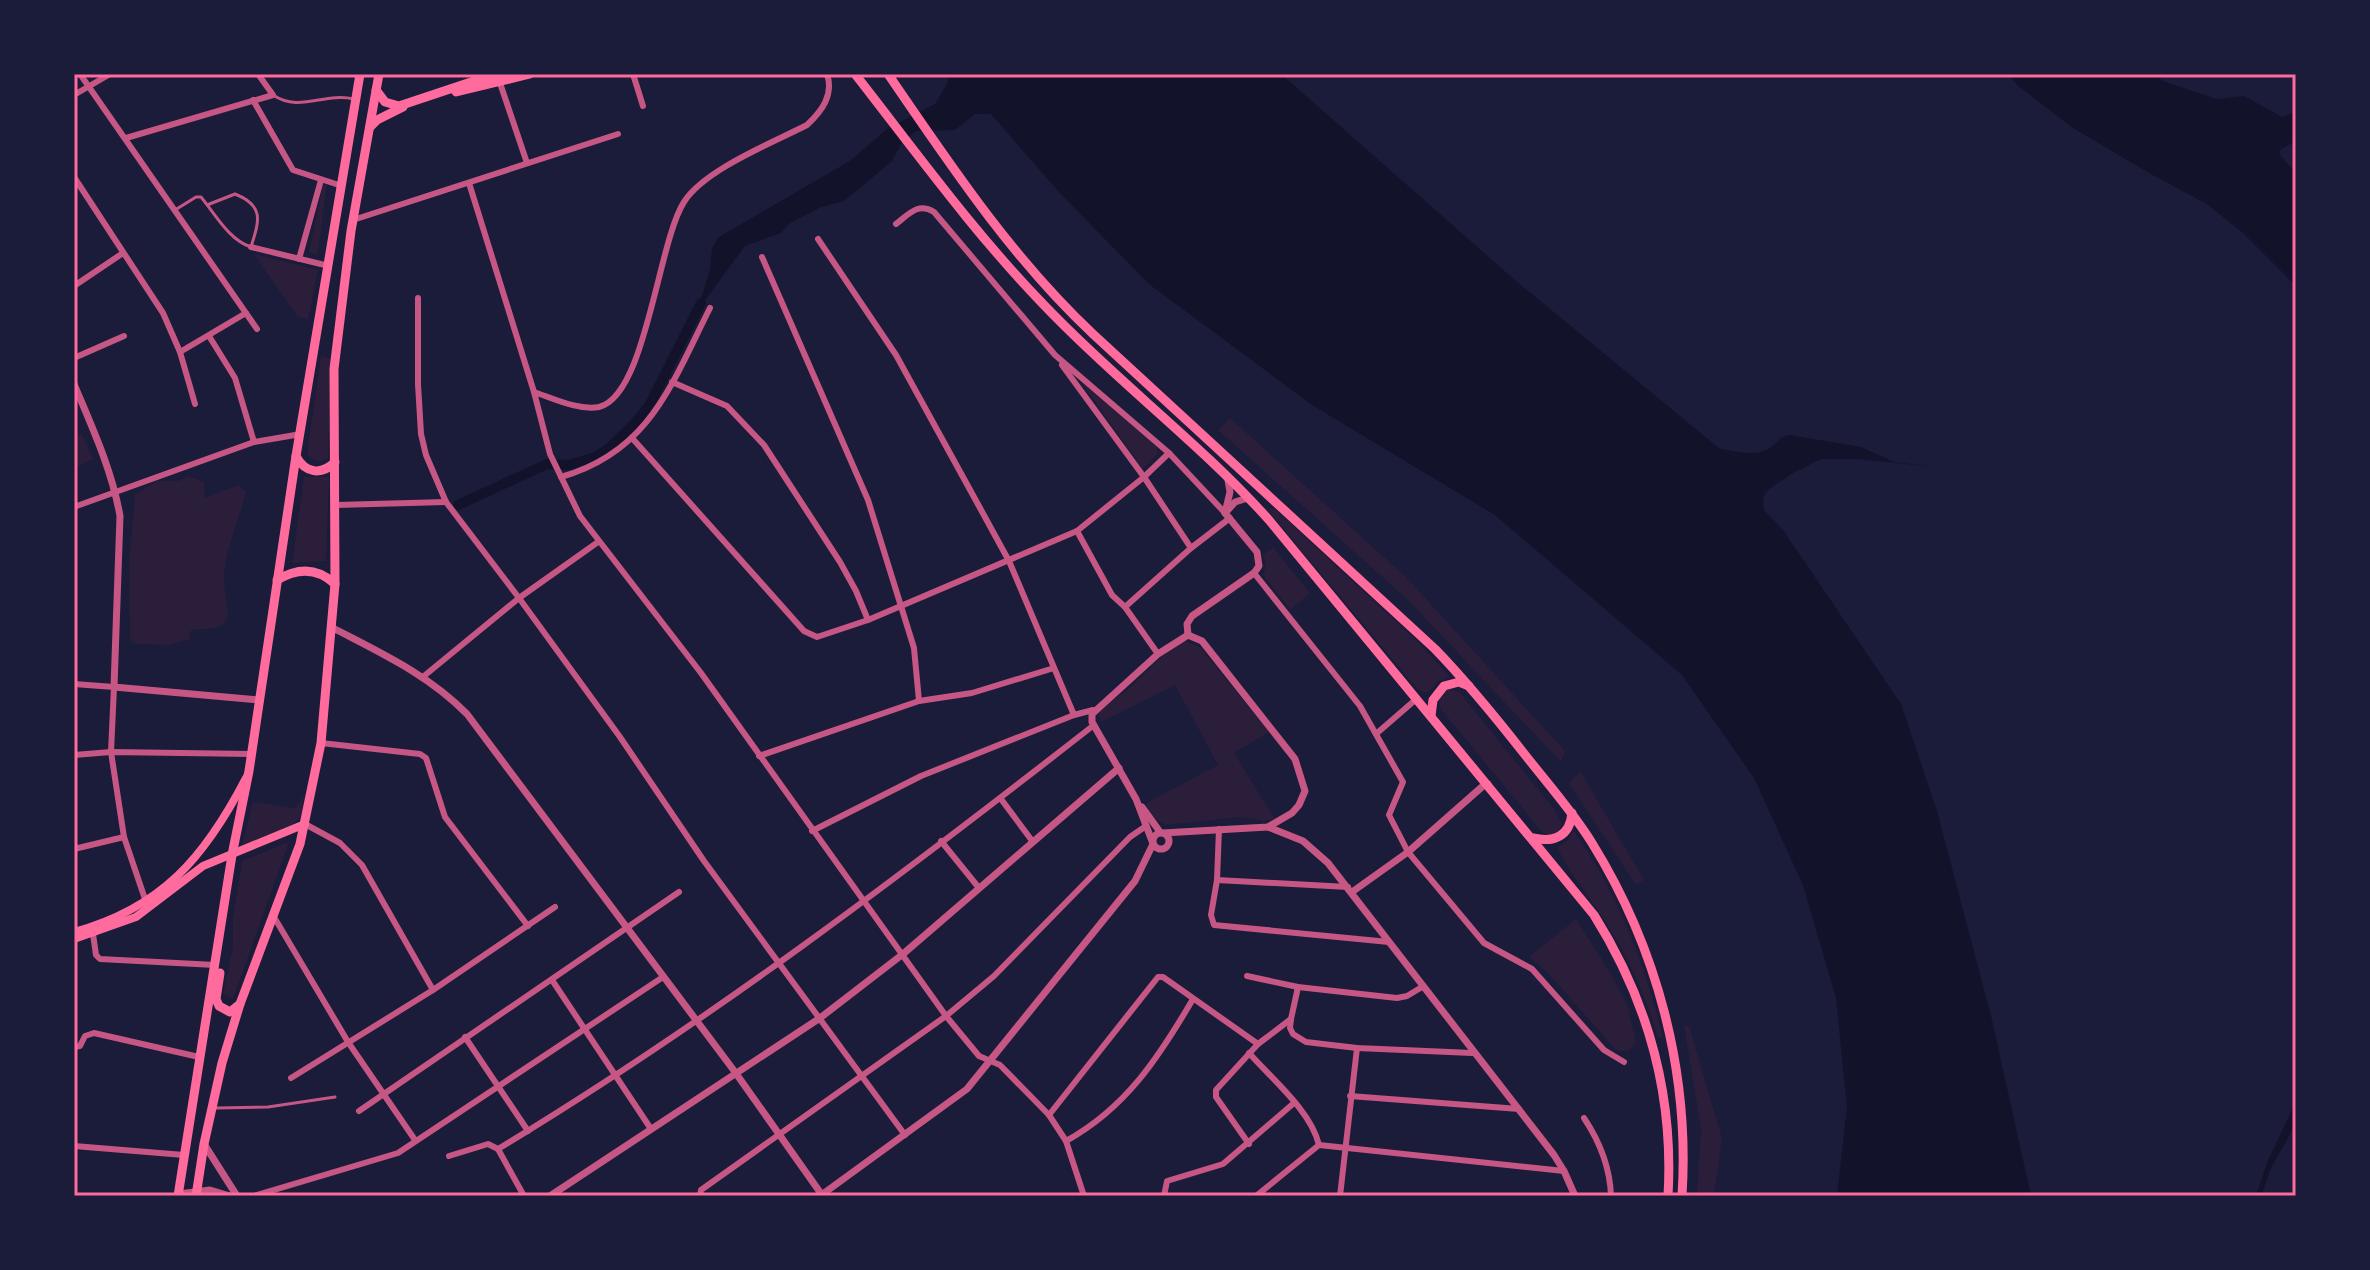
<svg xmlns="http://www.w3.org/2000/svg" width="2370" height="1270" viewBox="0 0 2370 1270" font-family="'Varela Round',sans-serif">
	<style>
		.green { fill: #2a1e3b }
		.water { fill: #12122b }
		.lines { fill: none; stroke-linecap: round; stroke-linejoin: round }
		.canal { stroke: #12122b; stroke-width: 10 }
		.service { stroke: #c65784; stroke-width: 3 }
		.minor { stroke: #c65784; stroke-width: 6 }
		.tertiary { stroke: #c65784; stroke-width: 7 }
		.secondary { stroke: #ff6b9d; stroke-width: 8 }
		.primary { stroke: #ff6b9d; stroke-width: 9 }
		.neatline { fill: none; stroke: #ff6b9d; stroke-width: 3 }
	</style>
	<rect width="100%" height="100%" fill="#1b1b3a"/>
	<g class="green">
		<path d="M327,184L318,253L316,255L309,252L323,185Z"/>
		<path d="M254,254L318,270L308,320L297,316Z"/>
		<path d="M321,355L331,359L328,459C319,462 314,462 307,454Z"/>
		<path d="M1082,383L1156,446L1158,453L1143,469Z"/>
		<path d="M1230,418L1406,577L1565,751L1561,762L1407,599L1218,430Z"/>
		<path d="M82,434L93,459L74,468V436Z"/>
		<path d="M189,476L204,482L205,498L238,485L246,491C240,519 225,549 224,576C223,590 231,607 226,620C221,631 201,628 191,630L189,640L168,645L135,644L130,639L129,561L135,495L157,481H178Z"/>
		<path d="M304,477H329L326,561L292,563Z"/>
		<path d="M1274,508L1417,641L1450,677L1439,681L1427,693L1417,689L1267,509Z"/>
		<path d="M1273,547L1310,593L1290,610L1263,575L1266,565L1263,555Z"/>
		<path d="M1185,641L1200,647L1269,732L1234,753L1275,819L1263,821L1240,817L1165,825L1153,817L1146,805L1148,802L1218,765L1175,685L1101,722L1098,714C1104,703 1118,698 1127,690C1147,674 1161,652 1185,641Z"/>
		<path d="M1451,689L1460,693L1554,809L1562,824L1558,832L1550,836L1542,832L1440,708L1439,700L1443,691Z"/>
		<path d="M1580,771L1644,880L1636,885L1569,784Z"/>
		<path d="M304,796C303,802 303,810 300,816C291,833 259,839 242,845L253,802L295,808Z"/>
		<path d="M1573,830C1617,892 1645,963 1663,1037L1658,1038C1645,994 1626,952 1601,915C1586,892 1569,872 1557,847L1568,840Z"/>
		<path d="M289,842L233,999L223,993L233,947V919L242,861Z"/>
		<path d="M1576,919L1610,972L1628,1007L1636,1043L1628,1051H1617L1548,973L1529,957Z"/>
		<path d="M1684,1025L1689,1026L1722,1138L1714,1196H1697L1701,1128Z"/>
	</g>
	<g class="water">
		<path d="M949,74H1281L1516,281L1720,449C1735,451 1754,457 1768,449C1777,444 1778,437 1789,435L1861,447L1894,462L1936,467L1856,459H1821L1793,473L1769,489L1763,497L1764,510L1783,530L1901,704L1937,811L1992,1020L2031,1196H1837L1847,1107L1836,998L1803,885L1754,778L1682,675L1495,515L1312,405L1149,284L1058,191L991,114H975L955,130L916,131L902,142L892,161L844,201L821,207L790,223L781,233L745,246L703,303L700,302L710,270L712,248L719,237L850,161L887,129L935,104L947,84Z"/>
		<path d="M2009,74H2154L2163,81L2217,99L2244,96L2282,117L2296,112V141L2281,149L2279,154L2296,173V286L2243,233L2207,204L2151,174L2073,128L2017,85Z"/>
		<path d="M2296,1101C2296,1134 2286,1139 2272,1166C2268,1175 2265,1186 2261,1196H2256L2267,1163Z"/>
	</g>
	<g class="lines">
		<path class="canal" d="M458,505L547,464L568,465L596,457L608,449L636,422L650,404L701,303"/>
		<g class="service">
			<path d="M273,95C300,113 324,92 354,99"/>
			<path d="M175,210L196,197H201C215,214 229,240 251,247C259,221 265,206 235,194L207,205"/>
			<path d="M216,1108L268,1107L335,1097"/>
		</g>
		<g class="minor">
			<path d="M80,74L257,329"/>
			<path d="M633,74L643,106"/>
			<path d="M500,83L527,163"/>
			<path d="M74,95L110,74"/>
			<path d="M253,100L293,170L342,186"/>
			<path d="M126,138L273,95L258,74"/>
			<path d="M74,177L163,313L180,352L195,404"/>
			<path d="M469,183L534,392L550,454L580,516L701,673L946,1016L979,1056L1000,1065L1049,1115L1066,1141L1084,1196"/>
			<path d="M353,220L618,134"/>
			<path d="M896,224C909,214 918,202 934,212L1055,355L1169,453L1225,513"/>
			<path d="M818,239L896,355L980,508L1009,561L1074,715"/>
			<path d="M251,247L329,266"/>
			<path d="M762,257L868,500L914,648L919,701"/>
			<path d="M299,259L321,180"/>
			<path d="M74,286L123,253"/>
			<path d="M418,298V384L421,434L426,455L446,502L519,598L620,737L704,861L905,1135"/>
			<path d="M209,336L235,378L254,442"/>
			<path d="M180,352L246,313"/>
			<path d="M74,358L124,336"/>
			<path d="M1062,365L1144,477L1191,548"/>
			<path d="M672,382L727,406L764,445L840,562L856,591L868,620"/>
			<path d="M534,392C552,398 579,411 599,407C646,396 658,242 684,202C704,170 772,143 807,125C822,111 834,95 827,74"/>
			<path d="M632,438L804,631L817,637L868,620L1077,531L1144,477L1169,453"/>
			<path d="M561,477C650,452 672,383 710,308"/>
			<path d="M336,505L446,502"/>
			<path d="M74,507L254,442L301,434"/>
			<path d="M1077,531L1112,595L1125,607L1158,654"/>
			<path d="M1254,573L1360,706L1403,782L1389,815L1408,852L1484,943L1532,969L1604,1050L1624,1062"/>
			<path d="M1125,607L1191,548L1230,518"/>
			<path d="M424,676L519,598L598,542"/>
			<path d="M74,684L114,687L111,752L124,837L146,902"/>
			<path d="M1376,734L1414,701H1419"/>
			<path d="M321,743L420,754L426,758L445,817L528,926"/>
			<path d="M74,755L111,752L252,754"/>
			<path d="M759,756L919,701L972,693L1054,668"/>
			<path d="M1001,799L1033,842"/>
			<path d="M305,824L340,843L362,865L433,990"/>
			<path d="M1219,829L1217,880L1211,915L1214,925L1389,942"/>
			<path d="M812,831L921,776L1074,715L1093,710"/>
			<path d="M941,841L979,888"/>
			<path d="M74,849L124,837"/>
			<path d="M1217,880L1348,887"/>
			<path d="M274,917L348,1042L415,1140"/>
			<path d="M93,934L96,955L100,959L215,965"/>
			<path d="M1247,976L1298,987L1397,998L1407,996L1422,987"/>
			<path d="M552,980L651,1129"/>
			<path d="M1291,1019L1290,1028L1293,1034L1306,1042L1357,1048L1472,1053"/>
			<path d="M465,1037L528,1131"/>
			<path d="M74,1047L80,1046L85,1036L94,1033L199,1057"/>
			<path d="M1249,1053C1272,1079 1311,1111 1319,1145"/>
			<path d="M291,1078L433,990L555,907"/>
			<path d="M1350,1096L1519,1109"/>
			<path d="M359,1111L679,892"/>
			<path d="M1049,1115L1158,977H1163L1258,1044"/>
			<path d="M1584,1118C1600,1142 1610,1167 1611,1196"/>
			<path d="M1066,1141C1126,1108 1159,1057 1193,999"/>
			<path d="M1249,1144L1216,1097V1090L1258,1044L1291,1019L1298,987"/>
			<path d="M1319,1145L1564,1171"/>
			<path d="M74,1146L184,1155"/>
			<path d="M498,1149C707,1023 902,875 1094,725"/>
			<path d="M498,1149L524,1196"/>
			<path d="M449,1156L488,1144L498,1149"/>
			<path d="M254,1196L398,1153L663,977"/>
			<path d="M700,1196L701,1190L946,1016L994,976L1130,837L1146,826"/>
			<path d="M1164,1196L1167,1181L1223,1164L1294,1103"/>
			<path d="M1256,1196L1319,1145"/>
			<path d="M1340,1196L1357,1048"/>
		</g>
		<g class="tertiary">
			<path d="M74,384C92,427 112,470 120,516L114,687L260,700"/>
			<path d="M1227,511L1235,502L1248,498"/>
			<path d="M1225,513L1230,492L1228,480"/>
			<path d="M333,628C381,653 429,675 467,714L735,1072L822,1195"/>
			<path d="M1188,635L1187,624L1192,616L1254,573L1259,566L1257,552L1225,513"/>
			<path d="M1142,807L1160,832"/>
			<path d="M1268,827L1303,841L1328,863L1554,1155L1564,1171L1575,1196"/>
			<circle cx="1161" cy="841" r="8"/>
			<path d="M1163,833L1268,827L1292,813L1299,805L1305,791L1295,759L1202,641L1188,635"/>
			<path d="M1152,841L1136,799L1092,722V714L1158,654L1188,635"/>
			<path d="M1352,892L1408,852L1483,786L1488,784"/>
			<path d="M204,1144L237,1196"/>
			<path d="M179,1194L210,1190L230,1196"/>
			<path d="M550,1196L820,1018L903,954L1119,768"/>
			<path d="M820,1196L967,1089L1135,881L1153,844"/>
		</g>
		<g class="secondary">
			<path d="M74,932C162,908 205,857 246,778"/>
			<path d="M74,939L136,917L203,866L305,824"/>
		</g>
		<g class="primary">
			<path d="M855,74C916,152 975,234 1044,305C1115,380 1200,443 1269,520L1594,915C1648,1001 1674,1094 1668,1196"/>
			<path d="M888,74C951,166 1012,258 1093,334L1435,649C1468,683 1497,719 1526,756C1548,784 1573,812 1592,843C1657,948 1690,1072 1682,1196"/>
			<path d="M376,90L385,102L399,106L495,74"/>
			<path d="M456,92L530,74"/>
			<path d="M370,127L377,120L403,107"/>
			<path d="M296,456C305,473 321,476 335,462"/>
			<path d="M277,580C297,568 317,567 335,584"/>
			<path d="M1431,716L1433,700L1444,686L1459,682L1469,686"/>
			<path d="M1533,838C1554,843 1570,836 1572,813"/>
			<path d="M220,973L216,999L219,1006L230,1012L240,1004"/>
			<path d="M178,1196L232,855L249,771L296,456L360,74"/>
			<path d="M196,1196L204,1144L222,1063L240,1004L300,844L321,743L335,584L334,369L351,231L379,74"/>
		</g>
	</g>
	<rect width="2370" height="1270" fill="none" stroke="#1b1b3a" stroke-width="152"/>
	<rect x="76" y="76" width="2218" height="1118" class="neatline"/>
</svg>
